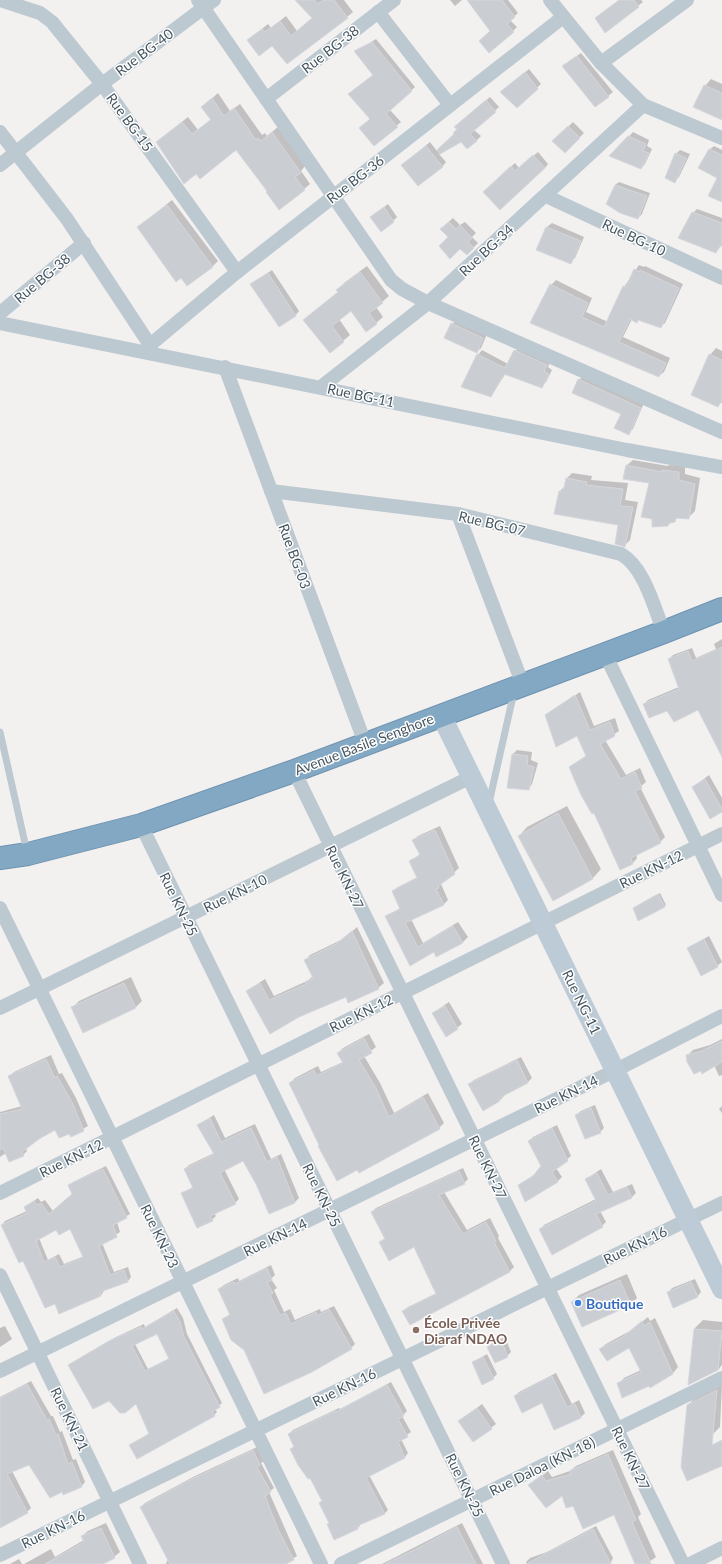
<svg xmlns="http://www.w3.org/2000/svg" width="722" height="1564" viewBox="0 0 722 1564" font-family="Lato,sans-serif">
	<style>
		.shadow { fill: #0003; fill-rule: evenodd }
		.building { fill: #caced3; stroke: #d4d7dc; fill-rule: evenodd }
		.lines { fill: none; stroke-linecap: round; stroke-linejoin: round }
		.highway-casing { stroke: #6e93b0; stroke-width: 24 }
		.lane { stroke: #bdc9d1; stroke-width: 7 }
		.street { stroke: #bdc9d1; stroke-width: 14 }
		.secondary { stroke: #bccbd6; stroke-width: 20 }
		.highway { stroke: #83a8c4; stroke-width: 22 }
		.shop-dot { fill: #3f7fe0; stroke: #fff; stroke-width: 1.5 }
		.education-dot { fill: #8d6e63; stroke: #fff; stroke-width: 1.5 }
		.labels { text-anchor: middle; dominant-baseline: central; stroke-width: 3; stroke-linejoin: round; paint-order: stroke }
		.street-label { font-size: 14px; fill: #465660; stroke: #fff }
		.shop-label { font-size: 14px; font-weight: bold; fill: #366cbe; stroke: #fff; text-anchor: start }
		.education-label { font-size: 14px; font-weight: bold; fill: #785e54; stroke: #fff; text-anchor: start }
	</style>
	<rect width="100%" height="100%" fill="#f3f0f0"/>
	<g class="shadow">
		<path d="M304,0H344L353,12L347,17L272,44L248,40L268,24L271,28L286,16L297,31L313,18Z"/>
		<path d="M450,0H462L455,6Z"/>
		<path d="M468,0H508L518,13L510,20L517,27L513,31H491Z"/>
		<path d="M619,0H641L643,2L605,31L596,18Z"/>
		<path d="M376,39L415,87L390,110L401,122L374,144L371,118L354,90L373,75L355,52Z"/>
		<path d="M581,53L613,92L596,106L568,62Z"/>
		<path d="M529,69L541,84L517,107L501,92Z"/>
		<path d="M711,79L722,84V119L705,86Z"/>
		<path d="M218,93L230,111L240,104L262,135L265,133L267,136L278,127L305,166L301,171L310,184L304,189L268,190L236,148L163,137L188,117L198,130L211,119L208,102Z"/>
		<path d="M490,97L499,107L474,130L481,136L477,140L467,148L461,141L439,154L446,162L442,167L407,161L430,142L437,151L455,134L459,123Z"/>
		<path d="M573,122L584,133L565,152L554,141Z"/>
		<path d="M633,132L649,140L647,146L652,149L645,164L641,168L611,156Z"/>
		<path d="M714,146L722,150V201L718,177L709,150Z"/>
		<path d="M680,150L690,154L679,177L675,181L676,154Z"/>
		<path d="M538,152L548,164L545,168L484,192L515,163L519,168Z"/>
		<path d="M619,182L650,193L642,214L638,218L615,185Z"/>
		<path d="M172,200L218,261L212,267L138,227Z"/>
		<path d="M388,204L397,217L393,221L371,217Z"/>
		<path d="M697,209L722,218V245L716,252L693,213Z"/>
		<path d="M453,218L460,225L465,222L476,233L472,237L478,243L467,254L449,237L445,225Z"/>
		<path d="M552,223L584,237L575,258L570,262L538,249L547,227Z"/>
		<path d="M639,265L644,267L645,266L683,284L665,323L660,327L640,319L637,321L632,319L623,337L670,358L664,372L659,376L531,322L551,285L556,280L592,298L586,312L608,322L624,287Z"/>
		<path d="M367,266L389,296L376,307L383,317L376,323L352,310L339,319L350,335L330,352L304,321L339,292L338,290L344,283Z"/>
		<path d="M272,270L299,311L295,316L251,284Z"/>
		<path d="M456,319L487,334L481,348L477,352L445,337Z"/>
		<path d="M519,346L551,360L548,367L552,370L546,382L541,386L506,373L491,396L478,355L482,350L508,364Z"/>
		<path d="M716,348L722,351V402L718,406L710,355Z"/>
		<path d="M583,376L644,403L633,429L628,433L622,414L579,380Z"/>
		<path d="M633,460L668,466L669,465L685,466V474L700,478L695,511L688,518L679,517L668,525L650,483L626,466Z"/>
		<path d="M572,473L592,476L591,480L628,483L625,500L638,502L630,540L625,545L619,524L560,491L565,486L567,478Z"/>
		<path d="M722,639V747L699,709H668L644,704L648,700L679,687L669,659L673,655L692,648L696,658L716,649L714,644Z"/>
		<path d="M580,692L594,726L615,718L619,731L605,740L626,775L640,768L646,782L640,787L665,837L660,842L636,854L637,858L633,863L620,869L594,812L571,768L587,755L578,735L546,715Z"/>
		<path d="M517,750L532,752L531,760L538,763L532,784L528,789L513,754Z"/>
		<path d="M709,775L722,798V811L693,787Z"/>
		<path d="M567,806L601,869L593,878L553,899L519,836L527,827Z"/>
		<path d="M440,826L459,868L441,884L448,900L443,905L411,919L423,943L458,922L468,937L463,942L437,956L435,951L410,965L387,917L400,908L393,891L398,887L418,877L410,862L420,854L413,840L418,836Z"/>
		<path d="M660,893L666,905L664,906L634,908Z"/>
		<path d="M357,927L384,983L378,988L346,996L299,1016L247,991L265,979L274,996L307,981L313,976L305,961L310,955L343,939Z"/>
		<path d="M709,936L722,962L717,966L688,948Z"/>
		<path d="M131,977L142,1001L136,1007L83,1032L72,1008L79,1001Z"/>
		<path d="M449,1002L462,1024L446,1036L433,1013Z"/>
		<path d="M369,1034L376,1047L364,1056L380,1083L394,1113L428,1093L444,1123L439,1128L358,1169L320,1145L290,1083L295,1078L318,1066L321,1072L343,1062L338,1053L343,1048Z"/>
		<path d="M722,1039V1075L719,1076L714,1065L701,1070L687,1056L693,1050L710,1045Z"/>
		<path d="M51,1055L59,1074L62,1073L76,1098L88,1126L71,1136L70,1133L56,1128L26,1148L27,1151L23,1155L6,1153L0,1157V1112L22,1106L10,1076L14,1072Z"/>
		<path d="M521,1057L532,1078L528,1082L503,1094L504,1096L500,1100L483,1109L470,1084L474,1080Z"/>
		<path d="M595,1105L604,1128L600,1132L576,1115L581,1111Z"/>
		<path d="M722,1106V1113L719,1109Z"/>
		<path d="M214,1115L225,1138L255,1124L271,1159L281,1154L299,1198L295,1202L270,1213L257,1183L243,1160L224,1169L239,1199L235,1203L214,1213L216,1216L212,1220L182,1194L194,1186L185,1169L189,1165L214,1153L198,1125Z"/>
		<path d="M557,1125L571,1156L556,1168L562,1177L558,1181L525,1200L519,1185L537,1173L543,1166L529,1141L533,1137Z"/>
		<path d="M106,1166L130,1214L117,1222L120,1232L102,1243L114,1272L128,1267L131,1277L128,1281L104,1289V1291L101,1295L60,1312L56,1302L24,1260L2,1225L5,1221L27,1211L25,1207L38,1198L41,1202L45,1200L53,1211L73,1194L69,1185L73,1182ZM70,1228L84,1256L64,1264L59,1254L48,1260L39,1238L57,1229Z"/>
		<path d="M463,1168L468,1179L464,1183L444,1192L467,1230L490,1218L499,1236L498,1238L514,1267L510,1271L460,1296L404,1311L408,1307L437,1293L414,1245L380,1242L385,1238L372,1212L376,1208Z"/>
		<path d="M601,1169L613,1192L632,1184L636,1193L632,1197L600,1211L606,1222L602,1226L540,1230L544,1225L596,1199L586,1179Z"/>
		<path d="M271,1265L275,1275L271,1279L277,1288L274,1290L284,1312L290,1309L295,1320L320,1309L321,1312L334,1306L355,1344L351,1348L245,1349L223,1319L231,1313L219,1289L224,1285L238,1278L239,1281Z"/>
		<path d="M627,1274L637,1298L631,1304L572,1302L579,1295Z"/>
		<path d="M695,1279L701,1292L697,1297L668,1293L672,1288Z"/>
		<path d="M177,1308L183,1318L187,1334L222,1403L215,1409L217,1412L214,1415L130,1445L150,1433L136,1403L110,1399L69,1365L114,1338L144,1324L145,1327ZM158,1332L170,1358L148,1369L135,1344Z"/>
		<path d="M648,1317L650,1321L655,1318L678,1367L673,1373L650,1387L649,1385L619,1384L624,1378L641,1370L629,1347L600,1349L606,1344L630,1331Z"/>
		<path d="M703,1320L722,1322V1365L718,1370L694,1329Z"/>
		<path d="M5,1326L12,1339L0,1347V1328Z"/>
		<path d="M505,1337L511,1352L507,1356L488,1347L492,1343Z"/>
		<path d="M487,1354L497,1374L493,1378L473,1362Z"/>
		<path d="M556,1373L572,1404L579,1400L585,1413L581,1417L542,1402L515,1396L519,1392Z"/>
		<path d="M31,1381L51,1416H53L60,1432L62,1431L73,1460L76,1459L85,1482L81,1487L30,1463L12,1471L31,1508L27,1512L0,1525V1397Z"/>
		<path d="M391,1382L407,1411L402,1416L411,1432L401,1439L408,1453L405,1457L369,1475L388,1510L384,1514L361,1524L358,1528L330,1522L320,1503L323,1500L311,1477L292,1449L295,1445L289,1434L293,1430L339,1408L340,1409Z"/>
		<path d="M722,1384L720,1427L712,1435L688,1405L696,1397Z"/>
		<path d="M482,1404L496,1424L474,1441L460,1421Z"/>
		<path d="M257,1447L264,1461L261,1463L274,1488L269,1492L297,1556L284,1564H166L168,1559L141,1507L145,1503L195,1476Z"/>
		<path d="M613,1450L641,1514L638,1517L656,1557L646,1564H636L614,1513L574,1505L563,1494L530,1485L548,1471L552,1477L570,1471L576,1466Z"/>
		<path d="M106,1523L120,1552L114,1557L101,1564H24L51,1549L55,1557L84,1540L82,1536L88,1531Z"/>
		<path d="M462,1523L483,1564H382Z"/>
		<path d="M596,1526L613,1558L610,1564H527L526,1562L530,1558L547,1552Z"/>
		<path d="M19,1559L22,1564H10Z"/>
	</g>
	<g class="building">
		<path d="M295,0H314L318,4L323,0H334L348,18L287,64L272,46L259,56L247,40L262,29L265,32L280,21L291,36L312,18Z"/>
		<path d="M467,0H502L515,17L507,24L514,32L489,53L479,41L490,31Z"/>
		<path d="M619,0H634L639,7L605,33L595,18Z"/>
		<path d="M372,42L412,91L386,114L398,127L374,146L359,128L370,119L348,94L373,75L354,51Z"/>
		<path d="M577,56L609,97L595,107L562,66Z"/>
		<path d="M525,72L538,89L517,108L500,92Z"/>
		<path d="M704,85L722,93V120L693,107Z"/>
		<path d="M212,98L224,116L234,108L256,140L258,138L261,141L272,132L301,173L295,177L305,190L279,210L266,192L267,191L236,150L200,179L196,174L184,184L156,142L182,122L192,134L211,120L201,107Z"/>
		<path d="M486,100L496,112L470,134L477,141L467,149L461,142L440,154L437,150L454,134L453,133L457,129L454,127Z"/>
		<path d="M568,126L580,138L565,153L552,141Z"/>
		<path d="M628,136L646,144L643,151L649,153L641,169L609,156Z"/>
		<path d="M426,146L443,167L418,186L401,165Z"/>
		<path d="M709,149L722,155V202L708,196L717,178L698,168Z"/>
		<path d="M675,153L686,158L675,183L665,178Z"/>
		<path d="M533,155L545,168L500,210L483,192L511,166L515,171Z"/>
		<path d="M615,185L647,196L638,219L620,213L606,204Z"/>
		<path d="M167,205L213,267L187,286L181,278L176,282L137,227Z"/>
		<path d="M384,207L394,222L381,232L370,217Z"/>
		<path d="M692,212L722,223V242L716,253L678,238Z"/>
		<path d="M449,222L456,229L460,225L472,238L468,242L474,248L467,255L460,249L450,259L439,246L448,237L440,229Z"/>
		<path d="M546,227L581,241L571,264L536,250Z"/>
		<path d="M634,269L639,272L640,270L679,288L661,328L638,320L637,323L630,319L619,342L666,363L659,377L530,323L550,284L588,303L582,317L604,327L623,286L626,287Z"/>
		<path d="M360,272L383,303L369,313L377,324L366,332L351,311L332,326L344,342L330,353L303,320L338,292L336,290Z"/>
		<path d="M268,273L296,316L279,327L250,284Z"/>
		<path d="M451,323L483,338L477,353L444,338Z"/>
		<path d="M514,350L547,365L544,371L549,374L542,388L504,374L491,397L461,387L477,354L505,368Z"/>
		<path d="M709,354L722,360V399L718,407L691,395Z"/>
		<path d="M578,379L641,408L629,435L614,428L621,414L572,393Z"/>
		<path d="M626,465L662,472V470L679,472V480L695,484L689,519L676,518L675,522L669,523L668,526L652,527V519L641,517L649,483L623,479Z"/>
		<path d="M566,478L587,482L586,485L623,489L620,506L633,507L625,547L615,544L618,525L554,514L559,491L563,492Z"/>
		<path d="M722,647V757L698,710L674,722L667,711L649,718L643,704L679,689L668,659L688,651L692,661Z"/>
		<path d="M575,695L590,730L610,722L615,736L600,744L621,779L635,772L642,788L635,791L661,843L631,858L633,864L620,870L594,813L592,814L581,795L569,767L586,756L577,736L556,747L545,715Z"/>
		<path d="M512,754L528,756L527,765L534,767L529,790L507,788Z"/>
		<path d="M705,779L722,809V812L710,819L692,787Z"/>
		<path d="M558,813L593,879L553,901L518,836Z"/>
		<path d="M435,830L455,874L438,886L439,888L436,889L444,905L405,923L418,947L453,926L463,943L436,957L434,952L410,966L385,916L400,909L392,891L417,878L409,861L420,855L412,840Z"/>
		<path d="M658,894L665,907L638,921L633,908Z"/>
		<path d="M352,931L379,989L348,1003L346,997L299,1017L270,1034L246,991L260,983L269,1000L306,984L305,982L313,978L304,960L336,944Z"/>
		<path d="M704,939L718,967L701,976L687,948Z"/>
		<path d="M124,983L136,1008L83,1033L71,1007Z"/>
		<path d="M445,1006L458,1029L446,1037L432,1013Z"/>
		<path d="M364,1038L372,1053L359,1060L376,1088L389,1117L423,1097L440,1129L359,1173L357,1170L337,1181L318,1146L319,1145L289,1083L314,1070L316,1076L343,1063L337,1053Z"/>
		<path d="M722,1041V1062L702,1074L701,1071L694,1074L687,1062L686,1055L702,1051Z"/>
		<path d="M46,1059L55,1078L57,1076L72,1102L84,1131L71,1137L69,1134L59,1138L55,1130L39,1139L22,1152L24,1156L9,1162L3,1148L0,1150V1114L22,1109L8,1076Z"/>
		<path d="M517,1060L528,1083L499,1098L500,1101L483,1111L468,1084Z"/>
		<path d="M591,1108L601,1133L585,1139L575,1115Z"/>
		<path d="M210,1118L221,1142L251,1128L267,1162L277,1157L295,1203L269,1214L256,1184L243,1161L220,1173L236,1204L210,1216L213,1221L197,1228L181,1193L193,1188L184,1169L214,1154L197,1125Z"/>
		<path d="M552,1128L568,1161L552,1172L558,1182L525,1202L518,1185L533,1176L541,1166L528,1141Z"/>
		<path d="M103,1169L127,1218L113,1225L117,1237L99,1246L110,1275L124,1270L128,1282L100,1292L101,1296L59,1314L55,1304L45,1308L23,1261L19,1263L1,1225L27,1213L24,1207L34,1201L37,1205L41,1203L49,1214L72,1194L68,1185ZM70,1229L83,1257L60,1267L55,1257L44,1262L36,1241L56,1230L59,1235Z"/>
		<path d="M459,1171L465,1184L439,1195L463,1234L486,1222L496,1241L494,1242L510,1272L410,1325L402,1311L436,1294L414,1247L389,1261L379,1242L385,1239L371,1212Z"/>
		<path d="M597,1173L608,1195L627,1187L632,1198L596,1214L603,1227L552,1255L539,1229L596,1201L585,1179Z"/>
		<path d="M267,1268L272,1280L267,1282L273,1293L270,1295L280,1315L286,1313L291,1324L316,1312L317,1316L329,1309L352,1349L312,1372L264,1394L244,1350L231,1340L222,1319L230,1315L218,1289L234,1282L235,1284Z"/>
		<path d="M620,1280L631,1305L582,1327L571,1302Z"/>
		<path d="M691,1282L698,1297L673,1308L667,1292Z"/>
		<path d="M174,1311L180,1322L184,1337L220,1407L212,1412L215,1416L137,1459L129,1445L149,1434L136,1404L125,1413H120L109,1401L93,1409L68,1365L109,1341L141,1327L142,1329ZM157,1334L169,1359L145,1371L132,1346Z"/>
		<path d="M642,1321L644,1326L650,1322L673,1374L650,1388L649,1386L622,1398L617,1383L641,1372L629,1348L607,1361L599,1349L623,1337Z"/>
		<path d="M694,1329L722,1331L718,1370L688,1385Z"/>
		<path d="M501,1340L508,1357L495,1363L487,1347Z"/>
		<path d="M483,1357L494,1379L482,1385L472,1362Z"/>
		<path d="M552,1376L567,1407L575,1404L581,1418L554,1430L542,1403L522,1413L514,1396Z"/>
		<path d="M27,1384L47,1420L49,1419L56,1435L58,1434L68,1464L72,1462L82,1487L63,1495L62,1492L50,1498L29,1465L7,1474L28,1513L0,1528V1398Z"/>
		<path d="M387,1385L404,1416L398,1419L408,1437L398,1442L405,1458L366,1478L385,1514L357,1526L358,1529L334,1540L327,1524L329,1523L319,1503L322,1501L310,1478L308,1479L298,1465L290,1449L294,1447L288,1434L335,1411L336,1412Z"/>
		<path d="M717,1390L712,1445L722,1440V1466L687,1481L681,1467L687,1405Z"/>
		<path d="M477,1408L492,1429L473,1442L458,1421Z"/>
		<path d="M253,1450L260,1465L257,1467L271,1492L265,1496L278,1529L294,1560L286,1564H170L140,1507L190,1480Z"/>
		<path d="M608,1454L636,1520L632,1522L651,1564H635L614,1515L583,1529L573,1506L566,1508L562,1496L546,1508L528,1485L542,1475L546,1481L571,1474L569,1471Z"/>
		<path d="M457,1527L476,1564H385L420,1547Z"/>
		<path d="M101,1528L115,1558L103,1564H45L84,1542L81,1536Z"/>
		<path d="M593,1529L611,1564H526L580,1536Z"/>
	</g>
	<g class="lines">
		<g class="highway-casing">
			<path id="highway" d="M0,858L28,854L141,825L294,771L664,632L722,609"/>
		</g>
		<g class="lane">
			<path d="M0,732L27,852"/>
			<path d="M489,803L514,692"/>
		</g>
		<g class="street">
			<path d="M0,0L40,13L52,22L102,84L237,272"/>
			<path d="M198,0L391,280L402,289L428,303L722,432"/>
			<path d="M550,0L601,63L643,105L722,138"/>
			<path d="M378,12L450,105"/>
			<path d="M601,63L687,0"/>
			<path d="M266,99L394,0"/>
			<path d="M0,132L67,219L150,345"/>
			<path d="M0,165L102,84L214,0"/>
			<path d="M546,196L722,278"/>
			<path d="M0,313L84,243"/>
			<path d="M0,323L627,450L722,467"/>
			<path d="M146,352L150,345L237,272L563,17"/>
			<path d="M225,367L365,743"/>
			<path d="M321,387L428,303L643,105"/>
			<path d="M271,491L458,514L621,554C645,568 654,608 664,632"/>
			<path d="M458,514L523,685"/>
			<path d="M605,654L722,895"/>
			<path d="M294,771L683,1564"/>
			<path d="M141,825L503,1564"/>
			<path d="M0,908L321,1564"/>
			<path d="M0,1008L471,777"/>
			<path d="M0,1193L722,834"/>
			<path d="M0,1275L140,1564"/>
			<path d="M0,1371L616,1070L722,1016"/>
			<path d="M0,1555L722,1203"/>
			<path d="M341,1564L722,1378"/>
			<path d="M690,1564L722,1548"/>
		</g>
		<path class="secondary" d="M441,715L722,1289"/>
		<use href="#highway" class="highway"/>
	</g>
	<circle class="shop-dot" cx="578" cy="1303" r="4"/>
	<circle class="education-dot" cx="416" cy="1330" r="4"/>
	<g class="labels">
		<g class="street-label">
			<text transform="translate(330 49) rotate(-38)">Rue BG-38</text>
			<text transform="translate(144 52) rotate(-37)">Rue BG-40</text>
			<text transform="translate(130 122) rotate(54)">Rue BG-15</text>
			<text transform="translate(355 179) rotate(-38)">Rue BG-36</text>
			<text transform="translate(634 237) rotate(25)">Rue BG-10</text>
			<text transform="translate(486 250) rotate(-43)">Rue BG-34</text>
			<text transform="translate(42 278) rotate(-40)">Rue BG-38</text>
			<text transform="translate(361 395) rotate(12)">Rue BG-11</text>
			<text transform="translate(492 523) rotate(13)">Rue BG-07</text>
			<text transform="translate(295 556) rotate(70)">Rue BG-03</text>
			<text transform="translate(364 744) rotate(-21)">Avenue Basile Senghore</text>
			<text transform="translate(651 869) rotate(-26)">Rue KN-12</text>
			<text transform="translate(345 877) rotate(64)">Rue KN-27</text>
			<text transform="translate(235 893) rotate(-26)">Rue KN-10</text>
			<text transform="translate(179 904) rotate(64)">Rue KN-25</text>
			<text transform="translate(582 1002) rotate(64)">Rue NG-11</text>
			<text transform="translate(361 1013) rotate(-26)">Rue KN-12</text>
			<text transform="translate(566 1094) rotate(-26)">Rue KN-14</text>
			<text transform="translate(71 1158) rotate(-26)">Rue KN-12</text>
			<text transform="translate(488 1167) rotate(64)">Rue KN-27</text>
			<text transform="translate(322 1195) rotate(64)">Rue KN-25</text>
			<text transform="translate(160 1236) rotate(64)">Rue KN-23</text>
			<text transform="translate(275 1237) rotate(-26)">Rue KN-14</text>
			<text transform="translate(635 1245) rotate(-26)">Rue KN-16</text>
			<text transform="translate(344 1387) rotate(-26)">Rue KN-16</text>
			<text transform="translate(70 1419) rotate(64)">Rue KN-21</text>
			<text transform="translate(631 1458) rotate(64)">Rue KN-27</text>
			<text transform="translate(542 1466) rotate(-26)">Rue Daloa (KN-18)</text>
			<text transform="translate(465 1485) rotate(64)">Rue KN-25</text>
			<text transform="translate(53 1529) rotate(-26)">Rue KN-16</text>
		</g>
		<g class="shop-label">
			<text x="586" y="1303">Boutique</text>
		</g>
		<g class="education-label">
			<text x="424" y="1322">École Privée<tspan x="424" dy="16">Diaraf NDAO</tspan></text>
		</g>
	</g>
</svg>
